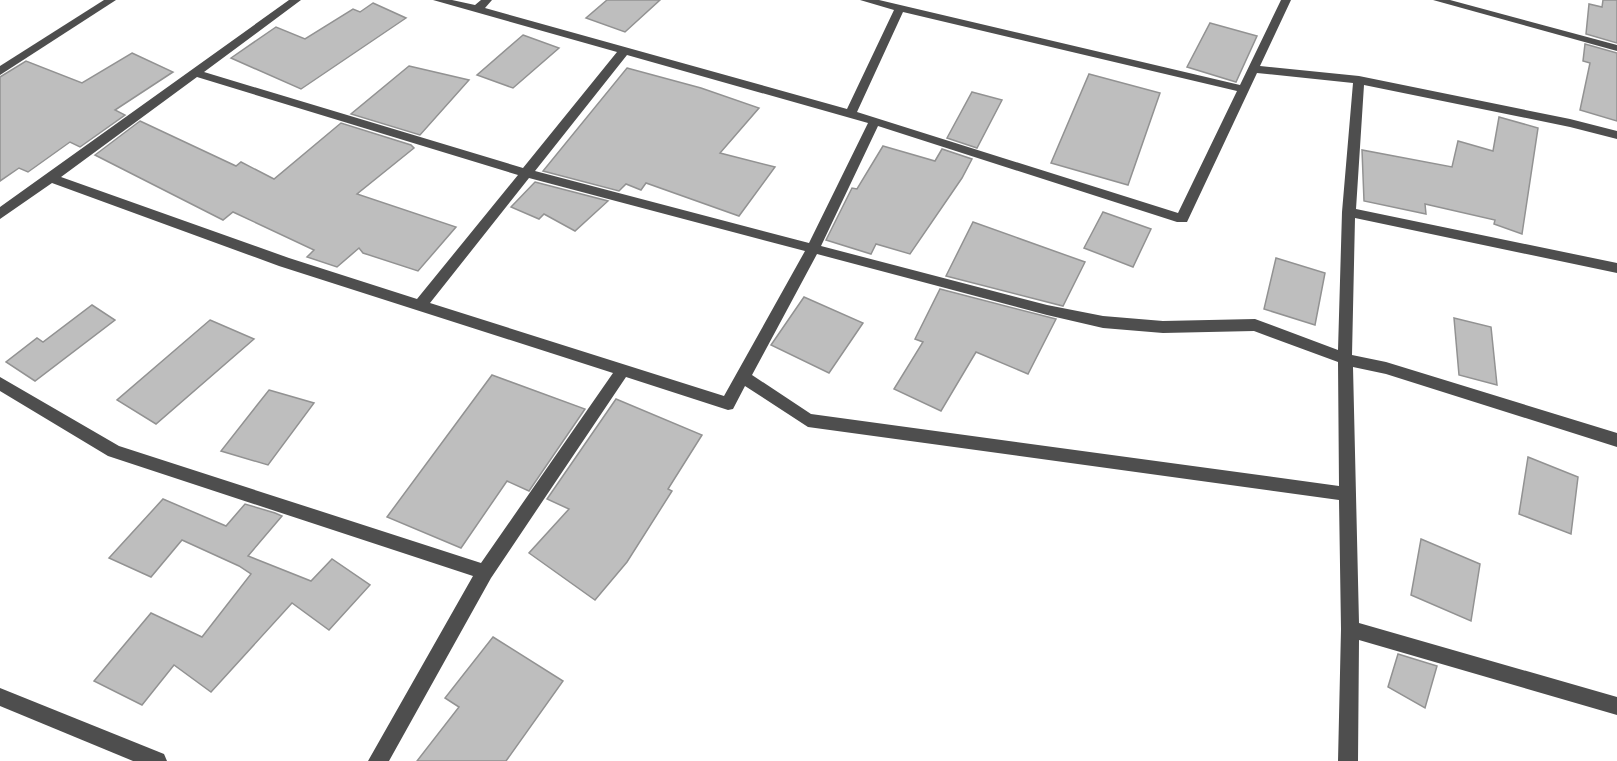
<svg xmlns="http://www.w3.org/2000/svg" width="1617" height="761" viewBox="0 0 1617 761" font-family="Barlow,sans-serif">
	<style>
		.building { fill: #bebebe; stroke: #929292; stroke-width: 1.5 }
		.lines { fill: none; stroke-linecap: round; stroke-linejoin: round }
		.minor { fill: #4e4e4e; fill-rule: evenodd }
	</style>
	<rect width="100%" height="100%" fill="#fff"/>
	<g class="building">
		<path d="M607,0H660L625,32L586,18Z"/>
		<path d="M1603,0H1617V43L1586,34L1589,4L1602,7Z"/>
		<path d="M373,3L406,18L301,89L231,58L276,27L305,39L353,9L360,12Z"/>
		<path d="M1210,23L1257,36L1236,82L1187,67Z"/>
		<path d="M523,35L559,48L513,88L477,75Z"/>
		<path d="M1585,44L1617,53V121L1580,110L1590,63L1583,61Z"/>
		<path d="M132,53L173,72L115,110L125,115L80,147L70,142L28,172L19,168L0,181V77L26,61L82,83Z"/>
		<path d="M409,66L469,80L420,135L351,114Z"/>
		<path d="M627,68L701,88L759,108L720,153L775,167L739,216L646,183L641,190L626,184L619,191L543,171Z"/>
		<path d="M1089,74L1160,93L1128,185L1051,163Z"/>
		<path d="M972,92L1002,100L977,148L947,138Z"/>
		<path d="M1499,117L1538,128L1522,234L1494,224L1495,220L1425,204L1426,214L1364,201L1362,150L1452,167L1458,141L1493,151Z"/>
		<path d="M140,121L236,166L241,162L274,179L341,123L411,145L414,148L357,194L456,227L418,271L363,253L359,248L337,267L307,257L314,250L233,212L223,220L95,155Z"/>
		<path d="M883,146L935,161L942,149L972,159L962,178L910,254L876,244L871,254L826,240L852,188L857,189Z"/>
		<path d="M535,182L608,201L575,231L544,214L539,219L511,207Z"/>
		<path d="M1103,212L1151,229L1133,267L1084,248Z"/>
		<path d="M973,222L1085,262L1063,306L946,276Z"/>
		<path d="M1276,258L1325,273L1315,325L1264,309Z"/>
		<path d="M940,289L1056,319L1028,374L976,352L941,411L894,389L923,342L915,339Z"/>
		<path d="M804,297L863,323L829,373L771,345Z"/>
		<path d="M92,305L115,320L35,381L6,362L37,338L43,342Z"/>
		<path d="M1454,318L1491,327L1497,385L1459,375Z"/>
		<path d="M210,320L254,339L156,424L117,400Z"/>
		<path d="M492,375L585,409L529,491L507,481L461,548L387,517Z"/>
		<path d="M269,390L314,403L268,465L221,451Z"/>
		<path d="M616,399L702,435L668,489L672,491L627,562L595,600L529,553L569,509L547,499Z"/>
		<path d="M1528,457L1578,477L1571,534L1519,514Z"/>
		<path d="M163,499L226,526L245,504L275,513L282,516L248,556L311,581L332,559L370,585L329,630L292,603L211,692L174,665L142,705L94,681L151,613L202,637L251,574L239,566L182,540L151,577L109,558Z"/>
		<path d="M1421,539L1480,564L1471,621L1411,595Z"/>
		<path d="M493,637L563,681L506,761H417L459,707L445,698Z"/>
		<path d="M1398,654L1437,666L1425,708L1388,687Z"/>
	</g>
	<g class="lines">
		<g class="minor">
			<path d="M104,0H116L0,75V66Z"/>
			<path d="M289,0H301L204,72L523,168L617,52L433,0H452L475,5L481,0H492L485,8L847,109L894,10L860,0H879L1240,85L1281,0H1291L1260,66L1359,76L1570,119L1617,131V139L1570,127L1364,85L1356,209L1617,263V273L1355,218L1352,355L1386,362L1617,433V447L1386,374L1353,367L1359,623L1617,697V715L1359,640L1358,761H1338L1341,629L1339,500L808,427L745,386L733,409L728,410L626,377L491,578L389,761H368L473,576L108,456L0,391V377L119,446L481,563L613,373L279,266L52,183L0,219V207ZM903,12L1237,91L1178,213L857,112ZM627,55L868,123L809,243L535,171ZM1257,73L1353,83L1342,212L1338,350L1255,319L1163,321L1103,316L1047,305L821,246L878,126L1177,222H1187ZM197,77L518,175L417,299L289,258L61,177ZM529,178L805,251L724,396L430,303ZM817,254L1047,315L1103,328L1163,333L1254,331L1338,362L1339,486L811,414L752,375Z"/>
			<path d="M1433,0H1450L1617,45V51Z"/>
			<path d="M0,688L164,754L167,761H133L0,706Z"/>
		</g>
	</g>
</svg>
